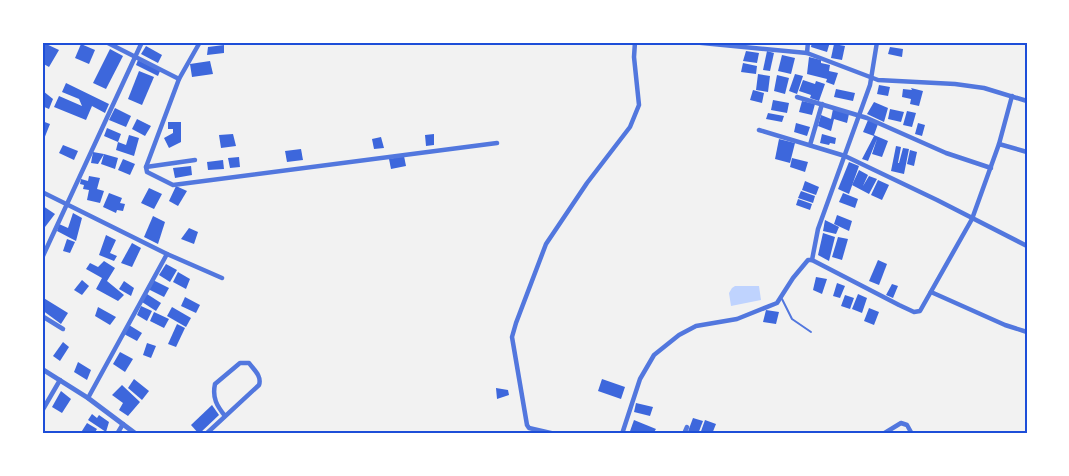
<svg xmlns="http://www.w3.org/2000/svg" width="1069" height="476" viewBox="0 0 1069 476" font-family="Poppins,sans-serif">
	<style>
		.water { fill: #bfd3fe }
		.building { fill: #3d67dc }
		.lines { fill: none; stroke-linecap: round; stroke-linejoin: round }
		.service { stroke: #5277de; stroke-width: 2 }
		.minor { stroke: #5277de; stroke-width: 4.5 }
		.tertiary { stroke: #5277de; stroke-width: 5 }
		.neatline { fill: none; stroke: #1d4ed8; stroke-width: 2 }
	</style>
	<rect width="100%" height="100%" fill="#f2f2f2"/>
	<path class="water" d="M735,286H759L761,300L731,306L729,293L732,288Z"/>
	<g class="building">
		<path d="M42,42L59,50L49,67L42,63L44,57L42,56Z"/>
		<path d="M812,42H830L827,52L811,47Z"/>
		<path d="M81,44L95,50L89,64L75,58Z"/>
		<path d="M834,44L845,46L842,60L831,58Z"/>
		<path d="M224,45V53L207,55L208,47Z"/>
		<path d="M146,46L162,55L158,63L141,54Z"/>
		<path d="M890,47L903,49L902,57L888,54Z"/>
		<path d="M110,49L123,56L106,89L93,83Z"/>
		<path d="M746,51L759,53L757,63L743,61Z"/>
		<path d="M767,51L774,53L770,71L763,70Z"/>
		<path d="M782,55L795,58L791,74L778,71Z"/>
		<path d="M809,57L821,60V63L830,65L829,71L838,73L834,85L826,82L827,79L807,74Z"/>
		<path d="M138,60L160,71L158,76L136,65Z"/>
		<path d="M210,61L213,74L192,77L190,64Z"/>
		<path d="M743,63L757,66L756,74L741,72Z"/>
		<path d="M139,71L154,77L142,105L128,99Z"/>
		<path d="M758,74L770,76L768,92L756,90Z"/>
		<path d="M795,74L803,76L797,94L789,91Z"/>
		<path d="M777,75L789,78L785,94L774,91Z"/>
		<path d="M803,80L815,84L816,81L825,84L819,101L810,98L811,95L799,91Z"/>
		<path d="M66,83L109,104L105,113L92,106L86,120L54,107L59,96L82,106L79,99L62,92Z"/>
		<path d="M879,85L890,87L888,96L877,94Z"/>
		<path d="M911,88L923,91L919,106L910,104L911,99L902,97L903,89L912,90Z"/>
		<path d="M836,89L855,93L853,101L834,97Z"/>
		<path d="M753,90L764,93L762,103L750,100Z"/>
		<path d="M43,91L53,99L49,109L42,106Z"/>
		<path d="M773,100L789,103L787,113L771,110Z"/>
		<path d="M802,101L815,104L812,115L799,112Z"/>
		<path d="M874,102L888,108L884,122L867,114Z"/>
		<path d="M115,108L131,116L126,127L109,120Z"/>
		<path d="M833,109L849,114L847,123L834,119L831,131L818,126L821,115L831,119Z"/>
		<path d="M890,109L904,112L901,122L888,119Z"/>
		<path d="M907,111L916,113L912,127L903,125Z"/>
		<path d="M768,113L784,116L782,122L766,119Z"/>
		<path d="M137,119L151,126L145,136L132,129Z"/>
		<path d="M868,120L878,124L874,135L888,141L882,157L872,154L877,139L868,161L862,159L874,136L863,132Z"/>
		<path d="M42,121L50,124L42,144Z"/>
		<path d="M168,122H181V142L169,148L164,138L173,133V129H168Z"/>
		<path d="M796,123L810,127L807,136L794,132Z"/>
		<path d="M918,123L925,125L922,136L915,134Z"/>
		<path d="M107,128L121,134L118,142L104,136Z"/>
		<path d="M233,134L236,146L221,148L219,135Z"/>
		<path d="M434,134V145L426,146L425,135Z"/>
		<path d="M822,134L836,138L835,144L830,143L829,145L820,143Z"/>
		<path d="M129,135L139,138L134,156L116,150L118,142L126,145Z"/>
		<path d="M381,137L384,148L374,149L372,139Z"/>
		<path d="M779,139L795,143L790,163L775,159Z"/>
		<path d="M63,145L78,151L74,160L59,153Z"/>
		<path d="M896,146L901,147L898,163H899L903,148L909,149L904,174L891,171Z"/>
		<path d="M301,149L303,160L287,162L285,151Z"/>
		<path d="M910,150L917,152L914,166L907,164Z"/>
		<path d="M93,152L104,154L118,158L115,169L101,164L104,154L98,164L91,163Z"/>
		<path d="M404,156L406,166L391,169L389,159Z"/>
		<path d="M239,157L240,167L230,168L228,158Z"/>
		<path d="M792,158L808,162L805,172L790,167Z"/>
		<path d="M123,159L135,164L130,175L118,170Z"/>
		<path d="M223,160L224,169L208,170L207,162Z"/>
		<path d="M849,162L859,166L849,194L838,189Z"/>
		<path d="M191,166L192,175L175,178L173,168Z"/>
		<path d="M859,170L868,175L863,186L869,176L877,179L869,194L852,185Z"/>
		<path d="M89,176L100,178L97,189L104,191L100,203L87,200L89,190L83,189L84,185L80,184L81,179L88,181Z"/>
		<path d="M878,180L889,185L882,200L871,195Z"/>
		<path d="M805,181L819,187L816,195L802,190Z"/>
		<path d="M176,186L187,191L178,206L169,201Z"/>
		<path d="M149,188L162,194L154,209L141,203Z"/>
		<path d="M801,191L815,196L813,203L798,198Z"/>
		<path d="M109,193L122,198L120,203L125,204L123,211L117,210L116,213L103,207Z"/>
		<path d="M843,193L858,199L855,208L839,202Z"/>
		<path d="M798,199L812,204L810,210L796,205Z"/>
		<path d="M43,206L55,214L45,227L42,225Z"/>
		<path d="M73,213L82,218L76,241L57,231L59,224L68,228Z"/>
		<path d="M837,215L852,221L849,231L834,224Z"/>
		<path d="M153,216L165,222L158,244L144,237Z"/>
		<path d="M825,220L839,227L836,234L823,231Z"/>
		<path d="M189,228L198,232L194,244L181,239Z"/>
		<path d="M823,233L835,237L829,261L818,255Z"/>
		<path d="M106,235L116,240L110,253L117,256L114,261L99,255Z"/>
		<path d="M838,237L848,239L842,260L832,257Z"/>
		<path d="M67,239L75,242L70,253L63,251Z"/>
		<path d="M132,243L141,248L132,267L121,263Z"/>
		<path d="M878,260L887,264L879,285L869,281Z"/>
		<path d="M104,261L115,268L107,281L124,295L118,301L96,289L102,278L86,269L90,263L98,267Z"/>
		<path d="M166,264L177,270L170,282L159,275Z"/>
		<path d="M178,272L190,279L186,289L173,282Z"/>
		<path d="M816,277L827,279L822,294L813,290Z"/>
		<path d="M82,280L89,286L82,295L74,290Z"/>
		<path d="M153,280L169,288L164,297L148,289Z"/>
		<path d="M124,281L134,288L131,296L119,289Z"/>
		<path d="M837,283L845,286L840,298L833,296Z"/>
		<path d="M892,284L898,286L893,298L886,295Z"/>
		<path d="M147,294L161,303L156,311L142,302Z"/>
		<path d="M858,294L867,298L862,313L852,309Z"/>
		<path d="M845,295L854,298L850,309L841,306Z"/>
		<path d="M42,297L68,313L61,324L42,310Z"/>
		<path d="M185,297L200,305L196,313L181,306Z"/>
		<path d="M141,306L152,311L147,321L137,315Z"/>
		<path d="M98,307L116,317L110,325L95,316Z"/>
		<path d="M172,307L191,318L186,327L167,316Z"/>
		<path d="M869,308L879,312L874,325L864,321Z"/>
		<path d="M766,310L779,312L776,324L763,322Z"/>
		<path d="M154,312L169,319L164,328L150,321Z"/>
		<path d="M177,324L185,328L176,347L168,344Z"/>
		<path d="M129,325L142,333L137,341L124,334Z"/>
		<path d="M63,342L69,347L60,361L53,356Z"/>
		<path d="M147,343L156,346L151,358L143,355Z"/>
		<path d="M120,352L133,359L125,372L113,364Z"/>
		<path d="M78,362L91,370L87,380L74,372Z"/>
		<path d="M134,379L149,391L142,400L128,388Z"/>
		<path d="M602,379L625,387L621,399L598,391Z"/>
		<path d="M122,385L140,402L128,416L119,410L123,403L112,395Z"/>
		<path d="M496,388L508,390L509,395L497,399Z"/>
		<path d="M61,391L71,399L62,413L52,407Z"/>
		<path d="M636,403L653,407L650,416L634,412Z"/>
		<path d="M212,405L219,415L199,434L191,425Z"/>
		<path d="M92,414L97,418L99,415L109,422L106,432L88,420Z"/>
		<path d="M693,418L703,421L698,434H687Z"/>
		<path d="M634,420L656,429L653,434H629Z"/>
		<path d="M705,420L716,424L712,434H700Z"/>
		<path d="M87,423L97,429L94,434H80Z"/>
	</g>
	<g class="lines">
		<path class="service" d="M782,299L792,319L811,332"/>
		<g class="minor">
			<path d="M106,42L179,79L200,42"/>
			<path d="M692,42L807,53L878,80L955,84L984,88L1027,101"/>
			<path d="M807,53L808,42"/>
			<path d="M179,79L146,167L147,172L173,185L497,143"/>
			<path d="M797,97L867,118L946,153L991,168"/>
			<path d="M759,130L845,156L937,200L1027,246"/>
			<path d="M999,144L1012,96"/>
			<path d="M810,145L822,104"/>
			<path d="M146,167L195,160"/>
			<path d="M42,192L167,254L222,278"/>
			<path d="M42,258L142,42"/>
			<path d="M812,260L899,305L914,312L920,311L972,219L999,144L1027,152"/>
			<path d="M931,292L1005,325L1027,332"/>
			<path d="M42,316L63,329"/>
			<path d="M88,398L167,254"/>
			<path d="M42,411L60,380"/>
			<path d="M117,434L123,424"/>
			<path d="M206,434L259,385C262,376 254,370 249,363H240L215,384C212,398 217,406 225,416"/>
			<path d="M555,434L529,428L527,425L512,337L516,323L546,244L587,183L630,127L639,105L634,57L635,42"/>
			<path d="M622,434L640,379L654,355L679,335L696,326L737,319L777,303L793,278L808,260H812L818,229L870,85L877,42"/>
			<path d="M684,434L687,427"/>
			<path d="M883,434L901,423L907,425L912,434"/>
		</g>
		<path class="tertiary" d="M42,369L88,398L136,434"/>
	</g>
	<rect width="1069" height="476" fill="none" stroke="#ffffff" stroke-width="87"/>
	<rect x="44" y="44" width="982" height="388" class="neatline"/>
</svg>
